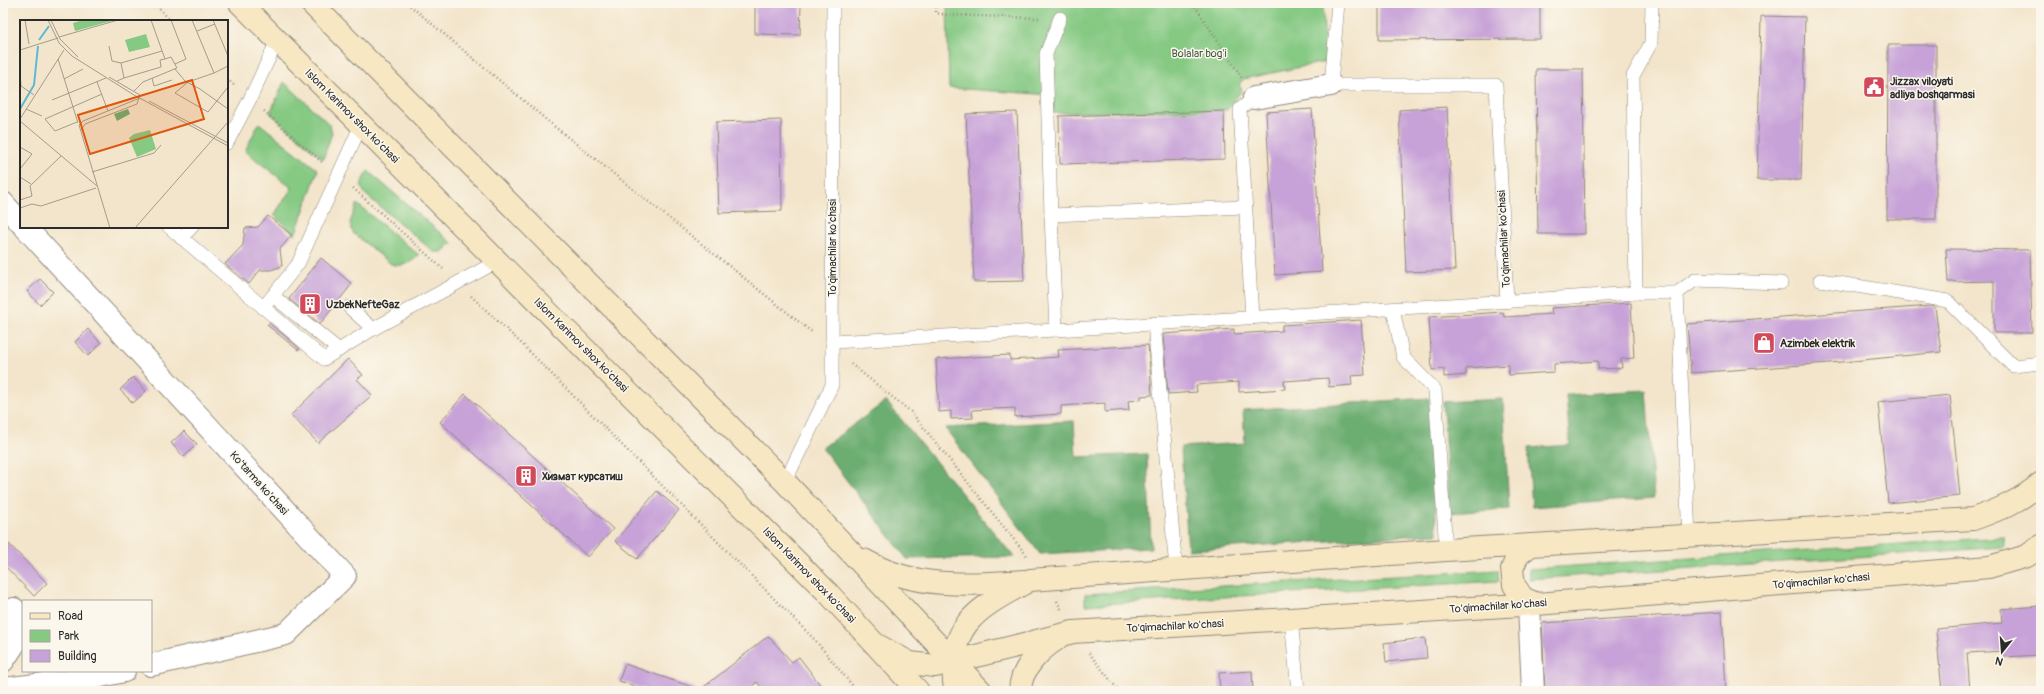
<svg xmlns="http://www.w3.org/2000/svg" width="2044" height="694" viewBox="0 0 2044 694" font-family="Pangolin,sans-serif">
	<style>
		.green { fill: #85c983; stroke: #587a57 }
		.forest { fill: #6cad71; stroke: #4c6c4e }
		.building { fill: #c7a2d8 }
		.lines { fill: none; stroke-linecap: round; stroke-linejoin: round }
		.lane-casing { stroke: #8f887b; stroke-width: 14 }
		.street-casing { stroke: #8f887b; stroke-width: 24 }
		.secondary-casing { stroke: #8f887b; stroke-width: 24 }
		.path { stroke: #8f887b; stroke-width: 2.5; stroke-dasharray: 1 3; stroke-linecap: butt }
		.lane { stroke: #fff; stroke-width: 13 }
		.street { stroke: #fff; stroke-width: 22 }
		.secondary { stroke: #f7e8c3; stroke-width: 22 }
		.labels { text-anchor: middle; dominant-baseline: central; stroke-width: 3; stroke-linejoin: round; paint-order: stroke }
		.park-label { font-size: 11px; fill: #465a45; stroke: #fbf7ec }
		.poi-label { font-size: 11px; font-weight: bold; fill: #2b2b2b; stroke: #fbf7ec; text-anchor: start }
		.street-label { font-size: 11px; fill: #2b2b2b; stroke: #fbf7ec }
		.inset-river { fill: none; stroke: #59bad8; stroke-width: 2 }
		.inset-road { fill: none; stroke: #a39b8b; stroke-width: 1 }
		.view { fill: #df570e; fill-opacity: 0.15; stroke: #df570e; stroke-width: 2 }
		.inset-edge { fill: none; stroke: #2b2b2b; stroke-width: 2 }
	</style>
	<rect width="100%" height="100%" fill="#fbf7ec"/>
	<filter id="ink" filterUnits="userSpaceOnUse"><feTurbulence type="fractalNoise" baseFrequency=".025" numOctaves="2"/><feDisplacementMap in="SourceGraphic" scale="8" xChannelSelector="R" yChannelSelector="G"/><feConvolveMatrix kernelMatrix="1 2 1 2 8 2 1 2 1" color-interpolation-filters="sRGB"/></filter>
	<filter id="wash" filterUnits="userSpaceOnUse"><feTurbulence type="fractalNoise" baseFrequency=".012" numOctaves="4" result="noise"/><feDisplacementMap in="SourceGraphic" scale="16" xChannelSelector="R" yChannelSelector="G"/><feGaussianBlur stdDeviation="0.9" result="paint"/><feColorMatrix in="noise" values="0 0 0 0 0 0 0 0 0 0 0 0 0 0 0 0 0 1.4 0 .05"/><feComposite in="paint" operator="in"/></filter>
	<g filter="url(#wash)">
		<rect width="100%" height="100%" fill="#f3e5cb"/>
		<g class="green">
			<path d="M947,3H1323L1325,62L1243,79L1239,85L1242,90L1227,110L1054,113L1053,95L949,88Z"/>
			<path d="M284,82L330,125L332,133L323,159L270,113Z"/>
			<path d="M259,123L318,170L295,235L274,215L292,188L245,151Z"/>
			<path d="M368,171L452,243L442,252H434L366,195L361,187L363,179Z"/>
			<path d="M357,204L419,255C410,264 403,267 391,264L353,233L350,223Z"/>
			<path d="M2003,537L2004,547L1529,579V569Z"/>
			<path d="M1498,570L1499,581L1085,605V594Z"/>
		</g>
		<g class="forest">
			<path d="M1646,390L1654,498L1532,507L1528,448L1570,445L1566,395Z"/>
			<path d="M1429,398L1437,534L1188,550L1181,447L1245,443L1243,410Z"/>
			<path d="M1503,399L1509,509L1449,513L1443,402Z"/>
			<path d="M886,401L1014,557L907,559L822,448Z"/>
			<path d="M1074,421L1076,457L1147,454L1151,548L1040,554L945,428Z"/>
		</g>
		<g id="blocks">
			<g class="building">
				<path d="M755,3H801L800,35L755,34Z"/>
				<path d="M1379,3H1540V39L1379,40Z"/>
				<path d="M1761,16L1805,17L1801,180H1757Z"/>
				<path d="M1888,45H1936V219H1887Z"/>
				<path d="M1536,69H1583L1585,234H1538Z"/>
				<path d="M1447,107L1455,270L1406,272L1399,110Z"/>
				<path d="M1312,109L1322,272L1275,275L1266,112Z"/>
				<path d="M1224,111L1225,159L1060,164L1059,116Z"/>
				<path d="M1017,112L1024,281L974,282L966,114Z"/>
				<path d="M781,120L782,211L719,213L716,122Z"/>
				<path d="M268,216L292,235L280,249L282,266L271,270H260L249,284L225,264L243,245L245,228L258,227Z"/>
				<path d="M1946,249L2030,250L2032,333H1994V281L1948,282Z"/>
				<path d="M321,258L352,284L320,324L289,299Z"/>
				<path d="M40,279L53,292L40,305L27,291Z"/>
				<path d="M1631,303L1634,358L1621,359L1622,368L1598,369V361L1554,364V372L1509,375L1508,365L1466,368V375L1444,377V369L1432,370L1429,317L1503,312L1504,317L1552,314L1551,308Z"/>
				<path d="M1931,306L1935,307L1941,352L1843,362L1691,373L1687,324Z"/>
				<path d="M1361,320L1365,375L1351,376L1352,385L1329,387L1328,378L1284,381L1285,389L1239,392V382L1196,385L1197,392L1168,394L1163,334L1234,329V334L1282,331V325Z"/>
				<path d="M269,323L300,349L298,350L267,325Z"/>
				<path d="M88,329L101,343L88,356L75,342Z"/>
				<path d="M1148,345L1152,395L1141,396V400L1128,401L1129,410L1105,412V403L1061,406V414L1015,417V408L972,410L973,418L951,419V411L939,412L936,359L1010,355V360L1059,357L1058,350Z"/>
				<path d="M348,359L363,375L357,379L372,395L318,443L291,415Z"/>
				<path d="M133,377L146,391L133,403L120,390Z"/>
				<path d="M465,394L613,529L588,557L440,422Z"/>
				<path d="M1950,395L1960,496L1888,503L1878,402Z"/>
				<path d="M184,431L197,444L184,457L171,443Z"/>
				<path d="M657,491L679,510L637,559L615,541Z"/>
				<path d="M3,538L47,583L34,596L3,564Z"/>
				<path d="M2041,606V655L2004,657V651L1967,653L1970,691H1942L1936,629L2002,623L2001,609Z"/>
				<path d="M1722,612L1726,691H1545L1542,623Z"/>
				<path d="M768,636L792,662L799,657L825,691H764L757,682L746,691H699Z"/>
				<path d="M1425,638L1427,658L1386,662L1384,643Z"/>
				<path d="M625,664L695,688V691H650L619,681Z"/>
				<path d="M1252,671L1253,691H1220L1219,673Z"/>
			</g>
		</g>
	</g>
	<g filter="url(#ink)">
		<use href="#blocks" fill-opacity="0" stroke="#8f887b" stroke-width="1"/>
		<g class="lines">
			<g class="lane-casing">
				<g id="lane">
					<path d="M1338,3L1331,85H1496L1507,302"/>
					<path d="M1060,18L1046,54L1051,215L1245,207"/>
					<path d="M227,143L250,99L277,41"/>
					<path d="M1051,215L1056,330"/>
					<path d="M169,227L324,359L373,329"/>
					<path d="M181,238L192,227"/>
					<path d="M1820,280L1948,301L2013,366L2041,363"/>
					<path d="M1636,293H1677L1689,536"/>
					<path d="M1677,293L1695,280L1781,283"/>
					<path d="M273,296L339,350"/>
					<path d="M349,307L373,329L498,261"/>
					<path d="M263,308L298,264L361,125"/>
					<path d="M1393,309L1403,357L1435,390L1446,550"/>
					<path d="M1252,318L1240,109L1254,98"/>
					<path d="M1154,323L1176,569"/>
					<path d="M832,342L1056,330L1636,293L1633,76L1651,43L1652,3"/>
					<path d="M785,482L832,385L833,3"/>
					<path d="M1291,619L1298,691"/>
				</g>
			</g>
			<g class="street-casing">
				<g id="street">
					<path d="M1254,98L1331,85"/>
					<path d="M3,203L21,223"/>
					<path d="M25,227L345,576L286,634L151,665"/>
					<path d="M1529,605L1533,691"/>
					<path d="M3,661L15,643L14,609"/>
					<path d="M3,689L87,679L124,671"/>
				</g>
			</g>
			<g class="secondary-casing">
				<g id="secondary">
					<path d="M240,3L829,594L918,691"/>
					<path d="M311,3L785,482L981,691"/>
					<path d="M1531,545L1518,555L1512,569L1514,585L1523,598L1537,604"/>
					<path d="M864,560C915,589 967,585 1023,581"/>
					<path d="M875,644L910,663L935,666L1073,632L1537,604L1989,567L2027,556L2041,546"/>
					<path d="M955,691C946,622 978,609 1030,580L1446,550L1973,519C1999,510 2020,501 2041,483"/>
					<path d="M1020,691C1020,669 1040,650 1057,639"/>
				</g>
			</g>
			<g class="path">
				<path d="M154,3L171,21"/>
				<path d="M407,3L555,127L813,333"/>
				<path d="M936,3V13L947,15L1040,18"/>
				<path d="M1193,3L1242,78"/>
				<path d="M227,79L236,87"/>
				<path d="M264,111L323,163"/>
				<path d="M353,188L443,269"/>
				<path d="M471,296L524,346L815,640L857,691"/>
				<path d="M851,364L911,412L1028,557"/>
				<path d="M1057,601L1062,611"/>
				<path d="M1089,653L1119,691"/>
			</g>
			<use href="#lane" class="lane"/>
			<use href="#street" class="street"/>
			<use href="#secondary" class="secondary"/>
		</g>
	</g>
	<defs>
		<g id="civic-square" transform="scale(1.15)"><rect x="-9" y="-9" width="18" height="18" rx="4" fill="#d1495b" stroke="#fbf7ec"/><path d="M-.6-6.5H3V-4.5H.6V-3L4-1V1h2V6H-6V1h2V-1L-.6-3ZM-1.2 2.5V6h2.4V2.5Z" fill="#fff"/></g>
		<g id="building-square" transform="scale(1.15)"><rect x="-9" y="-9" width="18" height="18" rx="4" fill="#d1495b" stroke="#fbf7ec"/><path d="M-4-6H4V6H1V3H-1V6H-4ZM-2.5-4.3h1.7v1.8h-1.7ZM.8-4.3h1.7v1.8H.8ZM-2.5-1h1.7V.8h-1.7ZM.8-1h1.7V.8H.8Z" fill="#fff"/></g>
		<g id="shop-square" transform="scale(1.15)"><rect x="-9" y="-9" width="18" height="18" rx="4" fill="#d1495b" stroke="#fbf7ec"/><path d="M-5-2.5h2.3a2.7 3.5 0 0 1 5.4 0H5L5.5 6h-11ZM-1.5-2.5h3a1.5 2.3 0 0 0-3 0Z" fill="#fff"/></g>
	</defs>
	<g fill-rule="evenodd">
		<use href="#civic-square" x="1874" y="87"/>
		<use href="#building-square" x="310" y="304"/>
		<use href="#shop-square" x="1764" y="343"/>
		<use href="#building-square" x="526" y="476"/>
	</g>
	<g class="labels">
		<g class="park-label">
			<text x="1199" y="53">Bolalar bog'i</text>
		</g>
		<g class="poi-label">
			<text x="1890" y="81">Jizzax viloyati<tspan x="1890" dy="13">adliya boshqarmasi</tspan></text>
			<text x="326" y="304">UzbekNefteGaz</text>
			<text x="1780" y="343">Azimbek elektrik</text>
			<text x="542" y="476">Хизмат курсатиш</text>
		</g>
		<g class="street-label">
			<text transform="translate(352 116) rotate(45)">Islom Karimov shox ko'chasi</text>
			<text transform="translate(1504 239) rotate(-93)">To'qimachilar ko'chasi</text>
			<text transform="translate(832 248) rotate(-90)">To'qimachilar ko'chasi</text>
			<text transform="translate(581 345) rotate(45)">Islom Karimov shox ko'chasi</text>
			<text transform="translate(259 483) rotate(48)">Ko'tarma ko'chasi</text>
			<text transform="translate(809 575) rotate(46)">Islom Karimov shox ko'chasi</text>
			<text transform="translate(1821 581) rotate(-5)">To'qimachilar ko'chasi</text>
			<text transform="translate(1498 606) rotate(-4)">To'qimachilar ko'chasi</text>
			<text transform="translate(1175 626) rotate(-3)">To'qimachilar ko'chasi</text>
		</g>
	</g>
	<g transform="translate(20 20)">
		<rect width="208" height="208" fill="#f3e5cb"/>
		<path d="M63,0H95L55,11L53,3ZM126,14L130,27L109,32L105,20ZM130,110L136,129L117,137L109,118L114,114Z" fill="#85c983"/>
		<path d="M108,89L110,94L97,101L94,94Z" fill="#6cad71"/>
		<path class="inset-river" d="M19,20L29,6M0,89L14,65L18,26"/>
		<path class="inset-road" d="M5,0L9,24M28,0L39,23L52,36L114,75L208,126M31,0L40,19L58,37M151,0L166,39L155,44M172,0L194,53L168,62L155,73L188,92L208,67M193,0L208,36M177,11L195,4M39,17L98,0M89,26L92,41L101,43M0,30L38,18M38,39L58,103M155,49L165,61L180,69L208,89M0,52L1,66M194,53L208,46M89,57L120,75M104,58L141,47L140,40L145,39M132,58L134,66L152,60M44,59L63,49M97,61L104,58L101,43L142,31M77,62L88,91M1,66L14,75M114,71L123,62L157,48L151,37L145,39L131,0M32,80L86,58M129,81L208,123M6,89L22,96M0,99L44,30M0,101L77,166M57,102L35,111L25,99L82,74M61,110L65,104L117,84L119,77M0,127L12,134L0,149M72,152L134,133L141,125M0,157L11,164M0,180L12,176L10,166L41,136M0,188L12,184L21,186L76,168M90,208L59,105L63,101L120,78M115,208L208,102"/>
		<path class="view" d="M172,60L184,99L70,134L58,95Z"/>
		<rect width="208" height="208" class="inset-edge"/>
	</g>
	<rect width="2044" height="694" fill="none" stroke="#fbf7ec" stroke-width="16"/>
	<rect x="22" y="600" width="130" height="72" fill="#fbf7ec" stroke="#a8a59f"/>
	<rect x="30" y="613" width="20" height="6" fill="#f7e8c3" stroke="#a8a59f"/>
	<text x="58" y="620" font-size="12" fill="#2b2b2b">Road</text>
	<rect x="30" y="630" width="20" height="12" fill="#85c983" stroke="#a8a59f"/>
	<text x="58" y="640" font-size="12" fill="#2b2b2b">Park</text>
	<rect x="30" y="650" width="20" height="12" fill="#c7a2d8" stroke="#a8a59f"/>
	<text x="58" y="660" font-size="12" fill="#2b2b2b">Building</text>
	<g transform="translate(2002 652) rotate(197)" stroke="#fbf7ec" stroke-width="3" paint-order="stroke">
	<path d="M0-3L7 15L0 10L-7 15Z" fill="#2b2b2b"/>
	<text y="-6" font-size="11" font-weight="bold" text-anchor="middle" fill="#2b2b2b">N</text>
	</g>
</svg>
